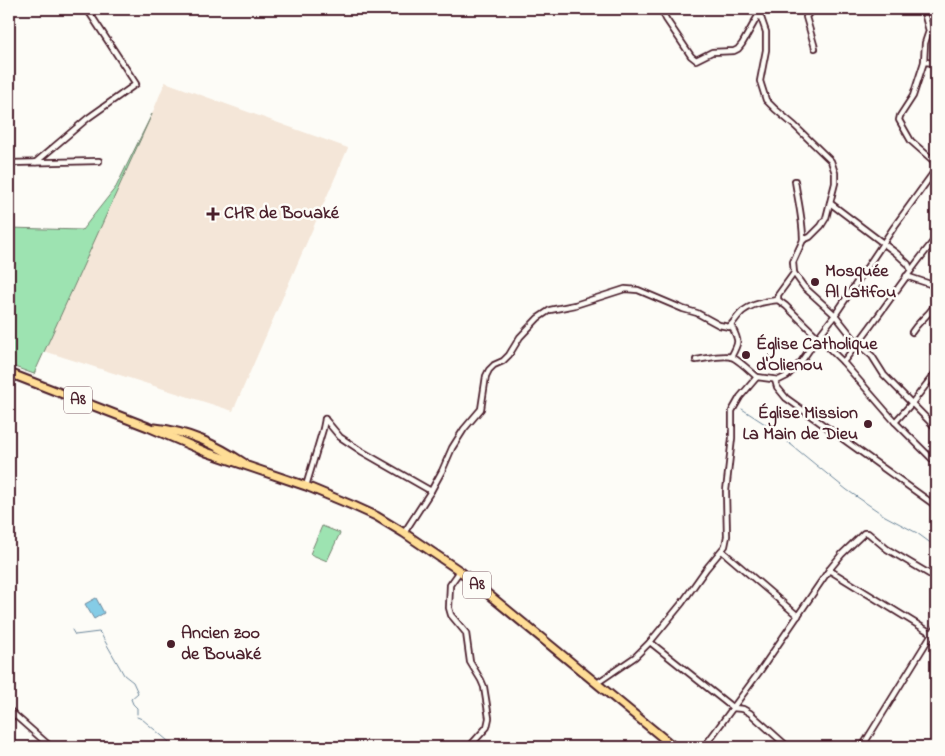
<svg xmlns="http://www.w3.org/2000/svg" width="945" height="756" viewBox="0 0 945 756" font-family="'Indie Flower',sans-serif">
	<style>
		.built { fill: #f4e6d8 }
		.green { fill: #9de3b1; stroke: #74816e }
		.water { fill: #85cce6; stroke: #6d879b }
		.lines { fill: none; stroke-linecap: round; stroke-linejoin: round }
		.stream { stroke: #6d879b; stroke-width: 1 }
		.street-casing { stroke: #4a1f2b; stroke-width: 8 }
		.primary-casing { stroke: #4a1f2b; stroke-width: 11 }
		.street { stroke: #fdfcf7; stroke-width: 4.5 }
		.primary { stroke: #ffdd96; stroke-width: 7 }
		.poi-dot { fill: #4a1f2b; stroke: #fdfcf7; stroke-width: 2 }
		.labels { text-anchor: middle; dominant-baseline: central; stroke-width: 5; stroke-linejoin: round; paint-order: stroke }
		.shield { fill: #fdfcf7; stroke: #806168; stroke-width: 1 }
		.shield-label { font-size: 16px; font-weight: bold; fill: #4a1f2b }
		.poi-label { font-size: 18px; font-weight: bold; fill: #4a1f2b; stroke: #fdfcf7; text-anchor: start }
	</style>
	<rect width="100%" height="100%" fill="#fdfcf7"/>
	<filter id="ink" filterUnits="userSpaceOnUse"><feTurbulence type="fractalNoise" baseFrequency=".02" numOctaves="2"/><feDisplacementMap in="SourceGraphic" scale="10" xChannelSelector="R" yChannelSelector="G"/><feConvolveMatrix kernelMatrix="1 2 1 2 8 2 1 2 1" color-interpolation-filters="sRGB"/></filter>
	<g filter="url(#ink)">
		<path class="built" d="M165,82L348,148L233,411L44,351L152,114Z"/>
		<g class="green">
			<path d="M152,114L34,374L9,365V228L82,230L116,187Z"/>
			<path d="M322,526L340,533L327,561L310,554Z"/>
		</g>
		<path class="water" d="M96,598L104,613L94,619L85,604Z"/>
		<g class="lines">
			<g class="stream">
				<path d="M742,409L765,424L794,447L816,465L847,490L885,516L917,533L936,547"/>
				<path d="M72,630L75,635L99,632L101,634"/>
				<path d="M102,636L119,666L124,675L133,682L138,693L131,699L133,704L137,708V714"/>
				<path d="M137,717L142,719L168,741L173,747"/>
			</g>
			<g class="street-casing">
				<g id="street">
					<path d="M661,9L666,19L691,56L696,60L712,52L734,51L738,49L742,44L759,14"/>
					<path d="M758,9L766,32V50L760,81L766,100L775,109L795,126L831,161L835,173V183L826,218L821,226L810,237L803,240L793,262L794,273L804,287L835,315L858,344L872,356L884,375L936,428"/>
					<path d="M812,9L806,17L815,48"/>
					<path d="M923,9L929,31L925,43L924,62L913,96L900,116L899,120L911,141L936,163"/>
					<path d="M924,62L936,63"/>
					<path d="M36,162L88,118L136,84L87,9"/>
					<path d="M9,163L99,161"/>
					<path d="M795,181C798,201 803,220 803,240"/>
					<path d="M830,203L896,253L908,264L911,270"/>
					<path d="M906,276L936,286"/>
					<path d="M934,285L936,296"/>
					<path d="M778,300V295L794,273"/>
					<path d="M912,332C914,329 917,325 920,322C926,315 934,310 936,301"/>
					<path d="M731,357C740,341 739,341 731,325"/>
					<path d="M696,360C705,359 723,354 732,357C740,361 750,371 757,377"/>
					<path d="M843,362C876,322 903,278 936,238"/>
					<path d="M775,380L777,387L786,398L936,506"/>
					<path d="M325,419L340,437L361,451L431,491"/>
					<path d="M895,422L912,403L936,372"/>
					<path d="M306,486L323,429L325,419"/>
					<path d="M404,533L431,491L442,471L452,448L464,429L481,409L486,376L489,370L494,365L503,361L509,355L520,337L538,318L550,310L575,305L625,289L638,290L683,309L697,313L719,325L729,327C734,322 738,315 743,311C752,304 766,301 778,300L786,306L843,362L895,422L936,463"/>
					<path d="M722,551L798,616"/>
					<path d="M829,570L936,636"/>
					<path d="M460,571L450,585L449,608L451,615L466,633L470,662L481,680L484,687L489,718L487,727L469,747"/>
					<path d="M650,642L733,708L743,709L750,713L788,747"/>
					<path d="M597,683L635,657L650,642L682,603L706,569L725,546L727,536L726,491L732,438V411L740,397L757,377L779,380L787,376L801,362L818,337L835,315L894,227L936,169"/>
					<path d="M9,710L51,747"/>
					<path d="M704,747L760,671L829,570L842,554L864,533H868L887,549L936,578"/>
					<path d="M862,747L936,627"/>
				</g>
			</g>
			<g class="primary-casing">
				<g id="primary">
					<path d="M9,373L148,427L206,452L306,486L354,506L376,516L404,533L460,571L674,747"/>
					<path d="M155,428C190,432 215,444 244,463"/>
				</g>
			</g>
			<use href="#street" class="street"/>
			<use href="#primary" class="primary"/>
		</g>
	</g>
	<g class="poi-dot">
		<path d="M210.5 206.5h5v5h5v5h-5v5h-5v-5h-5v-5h5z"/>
		<circle cx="815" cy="282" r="5"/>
		<circle cx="746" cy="355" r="5"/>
		<circle cx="868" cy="424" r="5"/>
		<circle cx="171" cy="644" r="5"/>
	</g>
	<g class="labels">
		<g class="shield">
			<rect x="64" y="386.5" width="28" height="27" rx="4"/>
			<rect x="463" y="571.5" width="28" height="27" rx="4"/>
		</g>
		<g class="shield-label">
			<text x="78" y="400">A8</text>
			<text x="477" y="585">A8</text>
		</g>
		<g class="poi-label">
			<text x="224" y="214">CHR de Bouaké</text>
			<text x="825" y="272">Mosquée<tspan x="825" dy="21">Al Latifou</tspan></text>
			<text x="756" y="345">Église Catholique<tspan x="756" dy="21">d'Olienou</tspan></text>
			<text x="858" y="414" text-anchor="end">Église Mission<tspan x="858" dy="21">La Main de Dieu</tspan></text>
			<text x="181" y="634">Ancien zoo<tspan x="181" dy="21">de Bouaké</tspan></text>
		</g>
	</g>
	<rect width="945" height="756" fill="none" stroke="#fdfcf7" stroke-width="30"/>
	<rect x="15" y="15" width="915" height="726" fill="none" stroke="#4a1f2b" stroke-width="2" filter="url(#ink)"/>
</svg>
